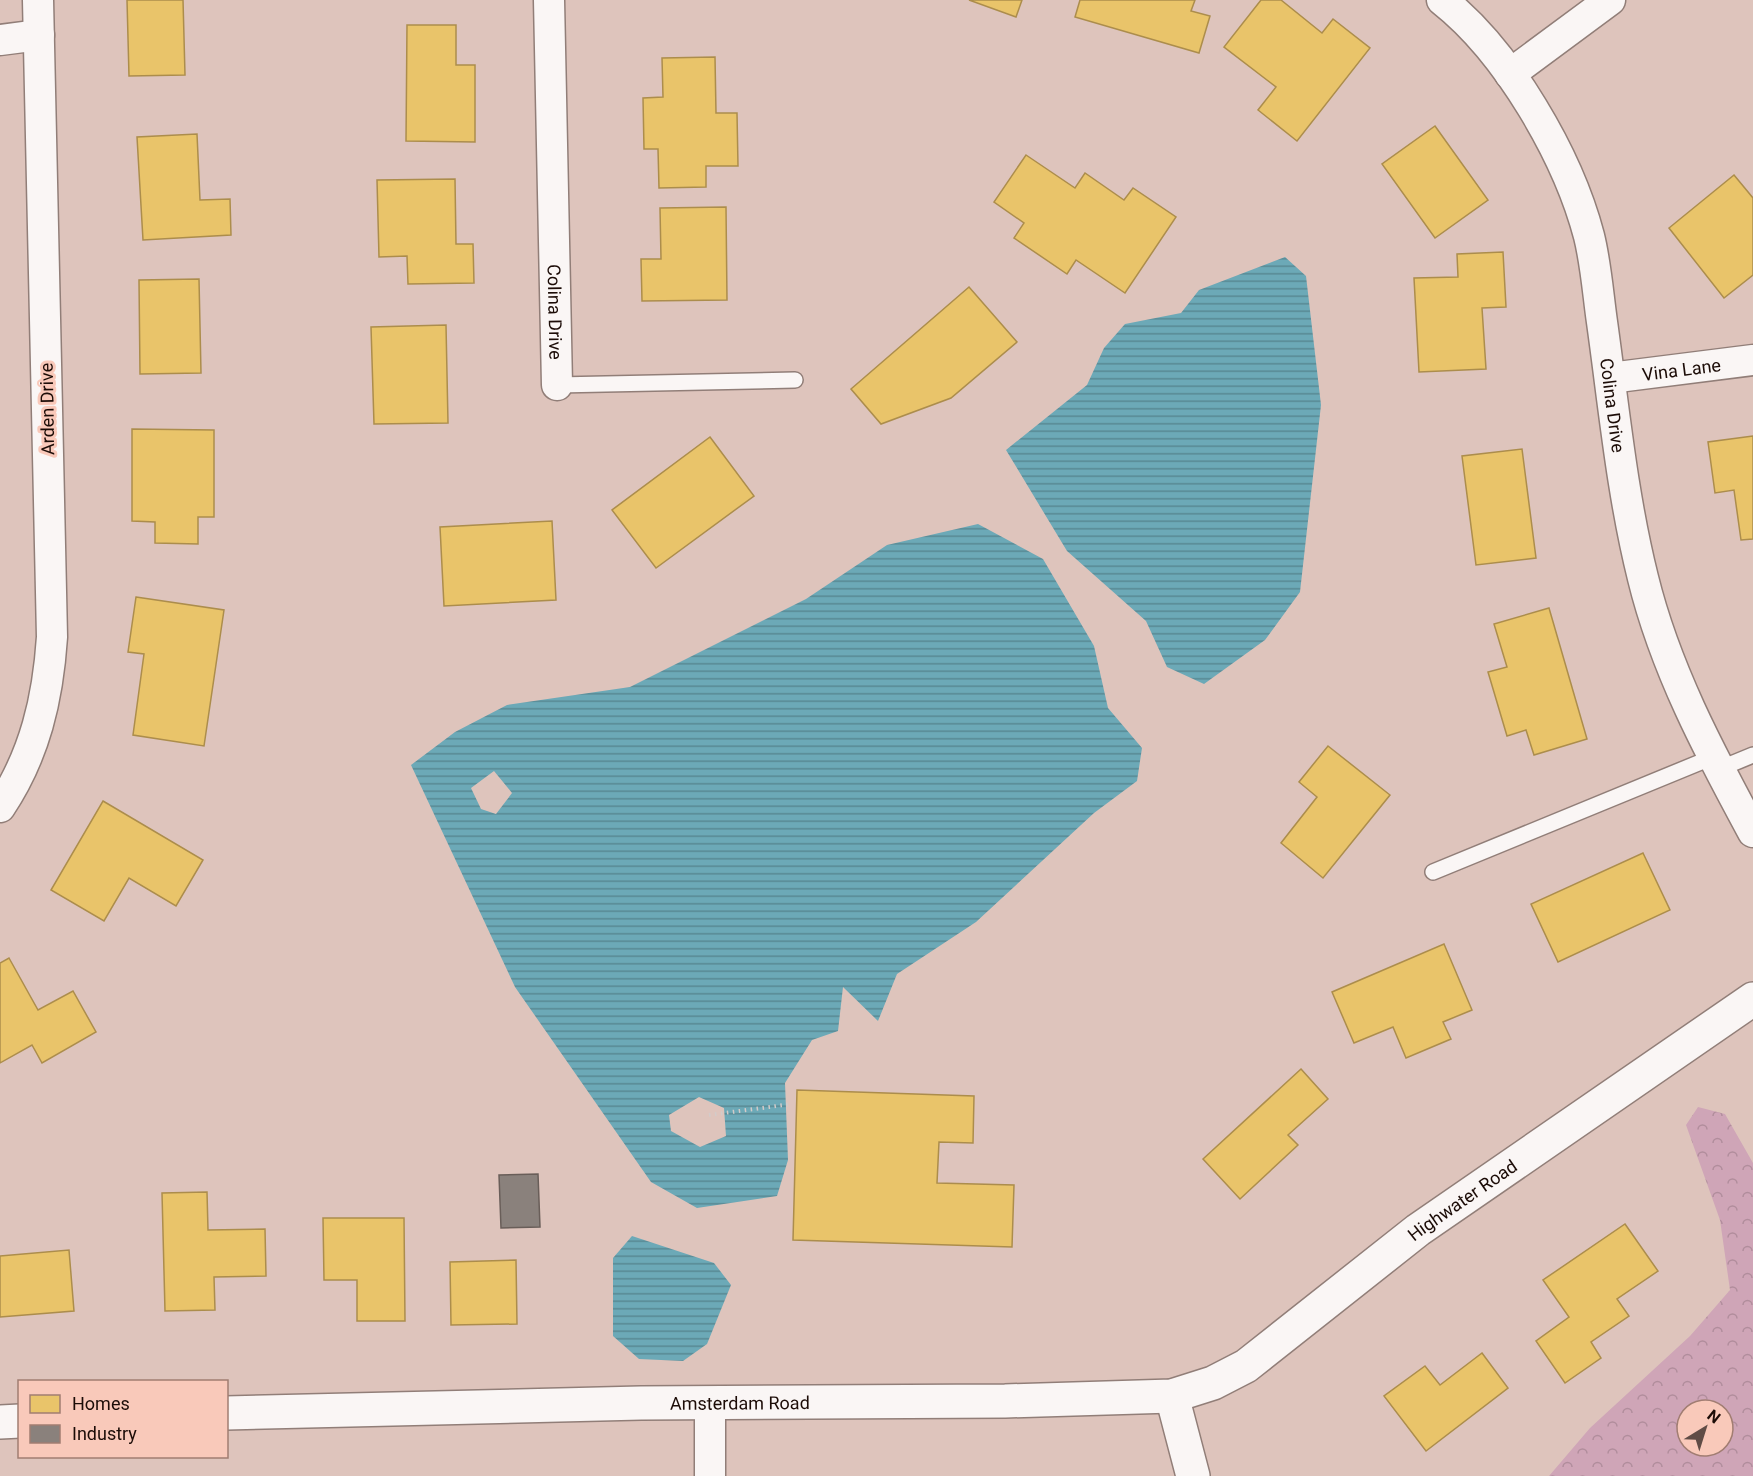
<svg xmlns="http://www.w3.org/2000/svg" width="1753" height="1476" viewBox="0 0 1753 1476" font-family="Roboto,sans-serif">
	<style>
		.forest { fill: url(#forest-crowns); fill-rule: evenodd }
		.water { fill: url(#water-rules); fill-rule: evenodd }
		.homes { fill: #e9c46a; stroke: #ac8d4c; stroke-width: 1.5 }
		.industry { fill: #8a817c; stroke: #695e59; stroke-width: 1.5 }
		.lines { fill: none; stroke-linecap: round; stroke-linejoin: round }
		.service-casing { stroke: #917e78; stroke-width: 18 }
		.minor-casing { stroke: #917e78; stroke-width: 33 }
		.tertiary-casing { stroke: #917e78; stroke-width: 36 }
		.path { stroke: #d3cbc9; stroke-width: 4; stroke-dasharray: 1.5 4.5; stroke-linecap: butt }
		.service { stroke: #faf6f5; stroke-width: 15 }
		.minor { stroke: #faf6f5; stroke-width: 30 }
		.tertiary { stroke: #faf6f5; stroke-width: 33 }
		.labels { text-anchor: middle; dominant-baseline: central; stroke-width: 6; stroke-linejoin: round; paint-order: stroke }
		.street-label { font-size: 18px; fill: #1c0c07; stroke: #f9c9ba }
	</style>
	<defs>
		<pattern id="forest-crowns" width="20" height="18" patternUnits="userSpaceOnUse" patternTransform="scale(1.5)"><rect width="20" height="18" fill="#cfa5b7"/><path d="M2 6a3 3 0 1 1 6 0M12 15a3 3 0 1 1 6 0" fill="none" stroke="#b18d9c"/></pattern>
		<pattern id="water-rules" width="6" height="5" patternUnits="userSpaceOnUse" patternTransform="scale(1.5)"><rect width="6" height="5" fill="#6ca9b7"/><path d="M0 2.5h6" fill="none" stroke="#588893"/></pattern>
	</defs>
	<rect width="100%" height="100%" fill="#dec4bc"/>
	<path class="forest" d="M1698,1107L1725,1114L1753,1163V1476H1549L1590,1428L1690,1336L1730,1290L1720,1220L1686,1125ZM1687,1410H1723V1446H1687Z"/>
	<g class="water">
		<path d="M1285,257L1306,276L1321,405L1300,592L1265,640L1204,684L1167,667L1146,621L1067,551L1006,450L1087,385L1104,348L1125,324L1181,313L1199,290Z"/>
		<path d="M978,524L1043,559L1094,646L1108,708L1142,748L1137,781L1094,813L976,922L897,974L878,1021L843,987L838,1031L812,1040L785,1083L788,1160L777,1196L697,1208L651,1182L515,987L411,765L455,732L507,705L630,687L806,599L887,545ZM494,771L512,793L496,814L481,809L471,788ZM699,1097L724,1108L726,1136L700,1147L671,1131L669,1115Z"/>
		<path d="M632,1236L714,1263L731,1285L707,1344L683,1361L639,1359L613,1336V1258Z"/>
	</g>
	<g class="homes">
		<path d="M127,0H183L185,75L129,76Z"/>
		<path d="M969,0H1022L1016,17Z"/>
		<path d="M1080,0H1195L1191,11L1210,16L1199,53L1075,17Z"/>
		<path d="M1261,0H1281L1322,33L1333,19L1370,48L1297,141L1258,110L1276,87L1224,47Z"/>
		<path d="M407,25H456V65H475V142L406,141Z"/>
		<path d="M715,57L716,113H737L738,166H706V187L659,188L658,149H644L643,98L663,97L662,58Z"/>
		<path d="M1435,126L1488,200L1435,238L1382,164Z"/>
		<path d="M197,134L200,200L230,199L231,235L143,240L137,137Z"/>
		<path d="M1026,155L1075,188L1085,173L1124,200L1133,188L1176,217L1125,293L1076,260L1067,274L1014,238L1024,223L994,202Z"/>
		<path d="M1734,175L1753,198V275L1724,298L1669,228Z"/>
		<path d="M455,179L456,244H473L474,283L408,284L407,256L379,257L377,180Z"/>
		<path d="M726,207L727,300L642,301L641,259H661L660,208Z"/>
		<path d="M1503,252L1506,307L1482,308L1486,369L1419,372L1414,278L1458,277L1457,254Z"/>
		<path d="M199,279L201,373L140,374L139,280Z"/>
		<path d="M969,287L1017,342L951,398L881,424L851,389Z"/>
		<path d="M446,325L448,423L374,424L371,327Z"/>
		<path d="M132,429L214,430V517H198V544L155,543V522L132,521Z"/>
		<path d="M1753,436V539L1741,540L1734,490L1715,493L1708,442Z"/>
		<path d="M710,437L754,496L656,568L612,510Z"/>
		<path d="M1522,449L1536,558L1476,565L1462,456Z"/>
		<path d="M552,521L556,600L444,606L440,527Z"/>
		<path d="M136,597L224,610L204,746L133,735L144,654L128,652Z"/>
		<path d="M1549,608L1587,739L1534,755L1526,730L1507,736L1488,672L1507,667L1494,624Z"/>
		<path d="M1328,746L1390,795L1323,878L1281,843L1317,797L1299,782Z"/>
		<path d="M103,801L203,860L176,906L129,878L104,921L51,890Z"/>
		<path d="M1643,853L1670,910L1558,962L1531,904Z"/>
		<path d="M1444,944L1472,1010L1443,1022L1451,1039L1406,1058L1393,1027L1354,1043L1332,992Z"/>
		<path d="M9,958L38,1010L73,991L96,1032L42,1063L32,1045L0,1063V963Z"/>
		<path d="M1301,1069L1328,1099L1288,1135L1298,1145L1240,1199L1203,1159Z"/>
		<path d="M797,1090L974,1096L973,1143L939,1142L937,1183L1014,1185L1012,1247L793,1240Z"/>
		<path d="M207,1192L208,1230L265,1229L266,1276L214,1277L215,1310L165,1311L162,1193Z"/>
		<path d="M323,1218H404L405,1321H357V1280H324Z"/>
		<path d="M1625,1224L1658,1271L1617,1299L1629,1316L1591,1342L1601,1358L1565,1383L1536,1341L1569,1317L1543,1280Z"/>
		<path d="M69,1250L74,1311L0,1317V1256Z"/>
		<path d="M516,1260L517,1324L451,1325L450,1262Z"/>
		<path d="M1482,1353L1508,1388L1426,1451L1384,1396L1425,1366L1440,1385Z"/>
	</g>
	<path class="industry" d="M538,1174L540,1227L501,1228L499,1175Z"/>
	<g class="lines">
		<g class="service-casing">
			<g id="service">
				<path d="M557,385L795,380"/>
				<path d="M1719,769L1753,755"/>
				<path d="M1433,872L1713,757"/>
			</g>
		</g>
		<g class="minor-casing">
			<g id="minor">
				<path id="s1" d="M549,0L557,385"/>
				<path id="s2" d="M1442,0C1508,52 1568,156 1589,236C1596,264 1598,294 1602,322C1614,408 1622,494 1643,578C1665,668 1709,751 1753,832"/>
				<path d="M0,40L39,35"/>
				<path d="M1510,74L1610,0"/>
				<path id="s3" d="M1610,378L1753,360"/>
				<path d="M0,807C35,755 48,698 52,637L38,0"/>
				<path d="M710,1476V1402"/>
			</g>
		</g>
		<g class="tertiary-casing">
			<g id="tertiary">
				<path d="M1172,1396L1193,1476"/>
				<path id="s4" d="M226,1413L641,1403L1005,1401L1172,1396L1213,1383L1246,1366L1418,1230L1753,999"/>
				<path d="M0,1422L20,1421"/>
			</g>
		</g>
		<path class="path" d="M709,1115L792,1104"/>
		<use href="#service" class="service"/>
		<use href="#minor" class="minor"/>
		<use href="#tertiary" class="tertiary"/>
	</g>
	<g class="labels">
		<g class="street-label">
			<text stroke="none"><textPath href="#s1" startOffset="312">Colina Drive</textPath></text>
			<text stroke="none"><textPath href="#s3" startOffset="72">Vina Lane</textPath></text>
			<text stroke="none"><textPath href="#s2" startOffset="453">Colina Drive</textPath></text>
			<text transform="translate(47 409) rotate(-91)">Arden Drive</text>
			<text stroke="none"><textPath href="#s4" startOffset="1299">Highwater Road</textPath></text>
			<text stroke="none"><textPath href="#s4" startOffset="514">Amsterdam Road</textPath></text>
		</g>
	</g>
	<rect x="18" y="1380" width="210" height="78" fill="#f9c9ba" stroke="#a17d72" stroke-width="1.5"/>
	<rect x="30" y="1395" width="30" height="18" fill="#e9c46a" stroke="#a17d72" stroke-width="1.5"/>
	<text x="72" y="1410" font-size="18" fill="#1c0c07">Homes</text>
	<rect x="30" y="1425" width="30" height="18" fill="#8a817c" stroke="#a17d72" stroke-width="1.5"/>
	<text x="72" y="1440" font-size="18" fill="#1c0c07">Industry</text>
	<g transform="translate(1705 1428) rotate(38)"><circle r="28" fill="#f9c9ba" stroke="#a17d72" stroke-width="1.5"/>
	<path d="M0-4.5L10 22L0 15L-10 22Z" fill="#604c46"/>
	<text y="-9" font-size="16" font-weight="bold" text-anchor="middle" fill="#1c0c07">N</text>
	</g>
</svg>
